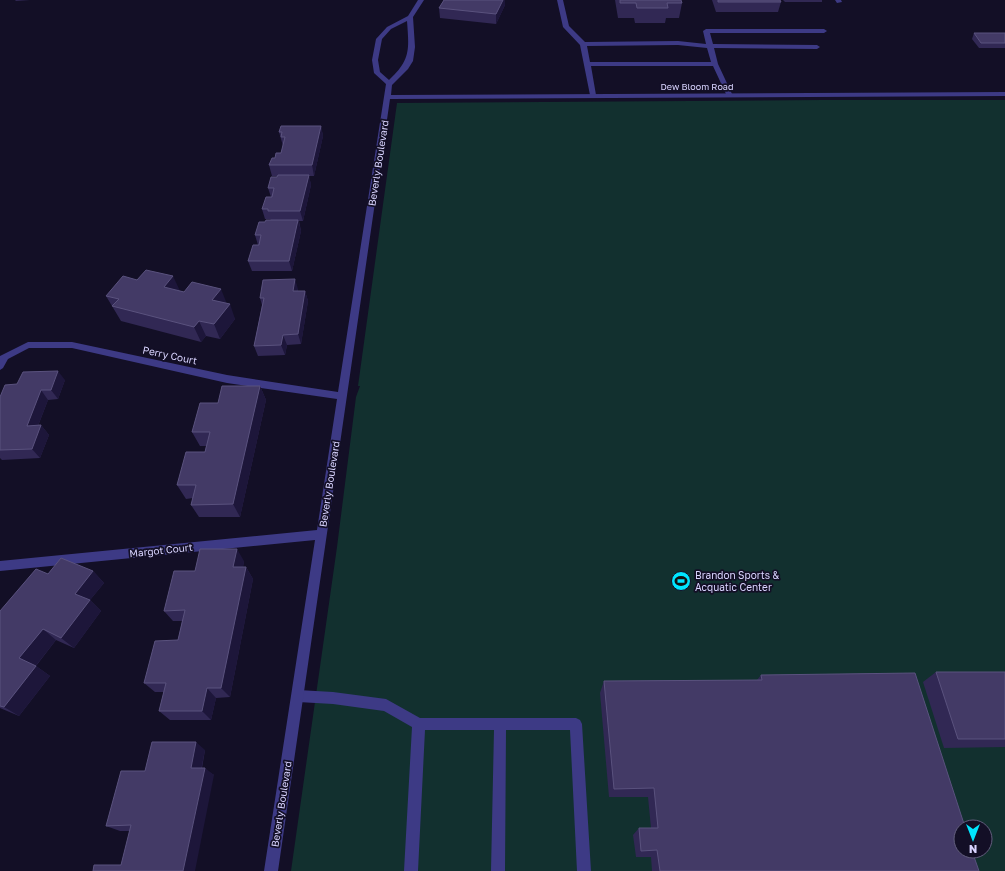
<svg xmlns="http://www.w3.org/2000/svg" width="1005" height="871" viewBox="0 0 1005 871" font-family="'Golos Text',sans-serif">
	<style>
		.green { fill: #12302f; fill-rule: evenodd }
		.lines { fill: none; stroke-linecap: round; stroke-linejoin: round }
		.service { fill: #3d3a85; fill-rule: evenodd }
		.minor { fill: #3d3a85; fill-rule: evenodd }
		.wall { fill: #312854 }
		.shaded-wall { fill: #1d163a }
		.building { fill: #433a66; stroke: #5a527e }
		.labels { text-anchor: middle; dominant-baseline: central; stroke-width: 3.5; stroke-linejoin: round; paint-order: stroke }
		.far-street-label { font-size: 9px; fill: #d9d4ff; stroke: #130f26 }
		.street-label { font-size: 10px; fill: #d9d4ff; stroke: #130f26 }
		.poi-label { font-size: 10px; fill: #d9d4ff; stroke: #130f26; text-anchor: start }
	</style>
	<rect width="100%" height="100%" fill="#130f26"/>
	<path class="green" d="M823,100H1005V871H291L337,547L356,397L360,386H358L397,103ZM961,827H985V851H961Z"/>
	<g class="lines">
		<g class="service">
			<path d="M557,0H563L569,26L585,42L678,41L706,44L703,31L706,29H824L827,31L824,33H710L713,44L817,45L820,47L817,49L714,48L718,64L732,94L731,95L726,94L713,66H591L596,95L593,97L590,95L580,45L563,27ZM678,45L707,48L711,62H590L587,46Z"/>
			<path d="M835,0H841L842,2L837,3Z"/>
			<path d="M298,690L333,692L386,699L420,718H576L580,720L582,724L591,871H577L570,730H506L505,871H491L494,730H425L418,871H404L412,727L384,711L333,704L298,702L294,700L292,696L294,692Z"/>
		</g>
		<path class="minor" d="M418,0H424L413,17L415,47L413,61L408,69L392,85L391,95L1005,92V96L390,99L278,871H264L315,540L0,571V561L317,530L337,399L227,383L72,348H29L8,359L3,368L0,370V356L28,342H72L227,375L338,392L386,84L374,73L372,60L376,39L387,27L408,16ZM407,21C409,49 411,60 389,80L380,72L378,60L382,39L391,29Z"/>
	</g>
	<g class="wall">
		<path d="M15,0H30L16,1Z"/>
		<path d="M444,0H505V5L496,24L440,18L439,8Z"/>
		<path d="M615,0H681L682,3L679,18H666L665,23H635L634,18H618Z"/>
		<path d="M712,0H780L781,2L778,12H716Z"/>
		<path d="M783,0H822V2H785Z"/>
		<path d="M974,33H1005V48H979L972,39Z"/>
		<path d="M321,126L323,136L314,176H309L311,185L303,221H299L301,231L292,271H252L248,261L258,245L255,235L265,222L271,220L270,219H265L262,209L271,197L268,188L277,176H272L269,165L275,158L281,153L283,146L279,132Z"/>
		<path d="M298,289V291H305L308,301L301,344L287,345L285,355L258,356L254,346L262,305L260,298Z"/>
		<path d="M180,291L226,303L235,319L220,339L206,336L201,342L121,321L106,296Z"/>
		<path d="M65,380L58,399L48,400L38,426L41,425L49,435L40,458L2,460L0,458V397Z"/>
		<path d="M260,386L266,400L240,517H199L191,505L193,498L186,499L177,485L205,452L206,446H200L192,432L218,403Z"/>
		<path d="M244,561L243,567H246L253,579L230,697L216,698L211,720H170L159,711L164,692H155L144,683L178,640L182,621H173L164,611L195,571Z"/>
		<path d="M93,571L104,583L90,600L101,611L74,648L56,640L36,666L50,676L19,716L0,708V611Z"/>
		<path d="M936,672H1005V747L944,748L923,682Z"/>
		<path d="M761,675L979,871H652L651,857H636L633,835L639,828H651L648,797H609L600,693L604,681L757,680Z"/>
		<path d="M205,750L202,768L214,775L130,831H120L106,826L145,771Z"/>
	</g>
	<g class="shaded-wall">
		<path d="M503,0H505V5L496,24V14Z"/>
		<path d="M321,126L323,136L314,176L312,165Z"/>
		<path d="M309,175L311,185L303,221L300,211Z"/>
		<path d="M298,220L301,231L292,271L289,261Z"/>
		<path d="M173,276L180,291L164,287Z"/>
		<path d="M295,279L298,289L296,301L293,291Z"/>
		<path d="M221,289L227,304L212,300Z"/>
		<path d="M305,291L308,301L301,344L298,334Z"/>
		<path d="M230,304L235,319L220,339L214,324Z"/>
		<path d="M199,321L206,336L201,342L194,327Z"/>
		<path d="M283,335L287,345L285,355L281,345Z"/>
		<path d="M58,371L65,380L58,399L51,390Z"/>
		<path d="M260,386L266,400L240,517L233,504Z"/>
		<path d="M41,390L48,400L34,436L27,426Z"/>
		<path d="M41,425L49,435L40,458L32,449Z"/>
		<path d="M237,549L244,561L241,579L233,567Z"/>
		<path d="M246,567L253,579L230,697L221,688Z"/>
		<path d="M93,571L104,583L90,600L101,611L74,648L61,638L75,594Z"/>
		<path d="M43,629L56,640L34,668L19,658Z"/>
		<path d="M36,666L50,676L19,716L4,707Z"/>
		<path d="M207,688L216,698L211,720L202,711Z"/>
		<path d="M196,742L205,750L200,775L191,768Z"/>
		<path d="M205,768L214,775L195,871H183Z"/>
	</g>
	<g class="building">
		<path d="M444,0H503L496,14L439,8Z"/>
		<path d="M620,0H681L682,3H667L668,8H637L636,3H620Z"/>
		<path d="M718,0H780L781,2H718Z"/>
		<path d="M974,33H1005V43H981Z"/>
		<path d="M281,126H321L312,165H269L272,158H275L276,153H281L285,137H281L282,132H279Z"/>
		<path d="M278,175H309L300,211H268V209H262L266,197H272L274,188H268L271,177H277Z"/>
		<path d="M266,220H298L289,261H248L253,245H259L261,235H255L259,222H265Z"/>
		<path d="M146,270L173,276L164,287L184,292L192,282L221,289L212,300L230,304L214,324L199,321L194,327L112,306L119,299L106,296L123,276L137,280Z"/>
		<path d="M295,279L293,291H305L298,334L283,335L281,345L254,346L264,298H260L263,280Z"/>
		<path d="M58,371L51,390H41L27,426L41,425L32,449L0,450V397L5,385L17,384L23,372Z"/>
		<path d="M222,386H260L233,504L191,505L196,485H177L186,452H205L210,432H192L200,403H218Z"/>
		<path d="M200,549H237L233,567H246L221,688H207L202,711H159L166,683H144L155,641L178,640L185,610L164,611L174,571H195Z"/>
		<path d="M61,558L93,571L75,594L90,600L61,638L43,629L19,658L36,666L4,707L0,706V611L36,569L48,574Z"/>
		<path d="M936,672H1005V739H958Z"/>
		<path d="M915,673L965,827H961V851H972L979,871H660L657,850L641,851L639,828H658L654,788L614,789L604,681L762,680L761,675Z"/>
		<path d="M152,742H196L191,768H205L183,871H93L94,865H121L131,825L106,826L121,771H145Z"/>
	</g>
	<defs>
		<g id="stadium-disc" transform="scale(1)"><circle r="9.5" fill="#00e5ff" stroke="#130f26"/><path d="M0-5a6.5 5 0 1 0 0 10a6.5 5 0 1 0 0-10ZM-3.5-1.8h7v3.6h-7Z" fill="#111"/></g>
	</defs>
	<g fill-rule="evenodd">
		<use href="#stadium-disc" x="681" y="581"/>
	</g>
	<g class="labels">
		<g class="far-street-label">
			<text x="697" y="86">Dew Bloom Road</text>
		</g>
		<g class="street-label">
			<text transform="translate(378 163) rotate(-81)">Beverly Boulevard</text>
			<text transform="translate(170 355) rotate(12)">Perry Court</text>
			<text transform="translate(329 484) rotate(-81)">Beverly Boulevard</text>
			<text transform="translate(161 550) rotate(-6)">Margot Court</text>
			<text transform="translate(281 804) rotate(-81)">Beverly Boulevard</text>
		</g>
		<g class="poi-label">
			<text x="695" y="575">Brandon Sports &amp;<tspan x="695" dy="12">Acquatic Center</tspan></text>
		</g>
	</g>
	<g transform="translate(973 839) rotate(180)"><circle r="19" fill="#130f26" stroke="#625e7d"/>
	<path d="M0-3L7 15L0 10L-7 15Z" fill="#00e5ff"/>
	<text y="-6" font-size="11" font-weight="bold" text-anchor="middle" fill="#d9d4ff">N</text>
	</g>
</svg>
